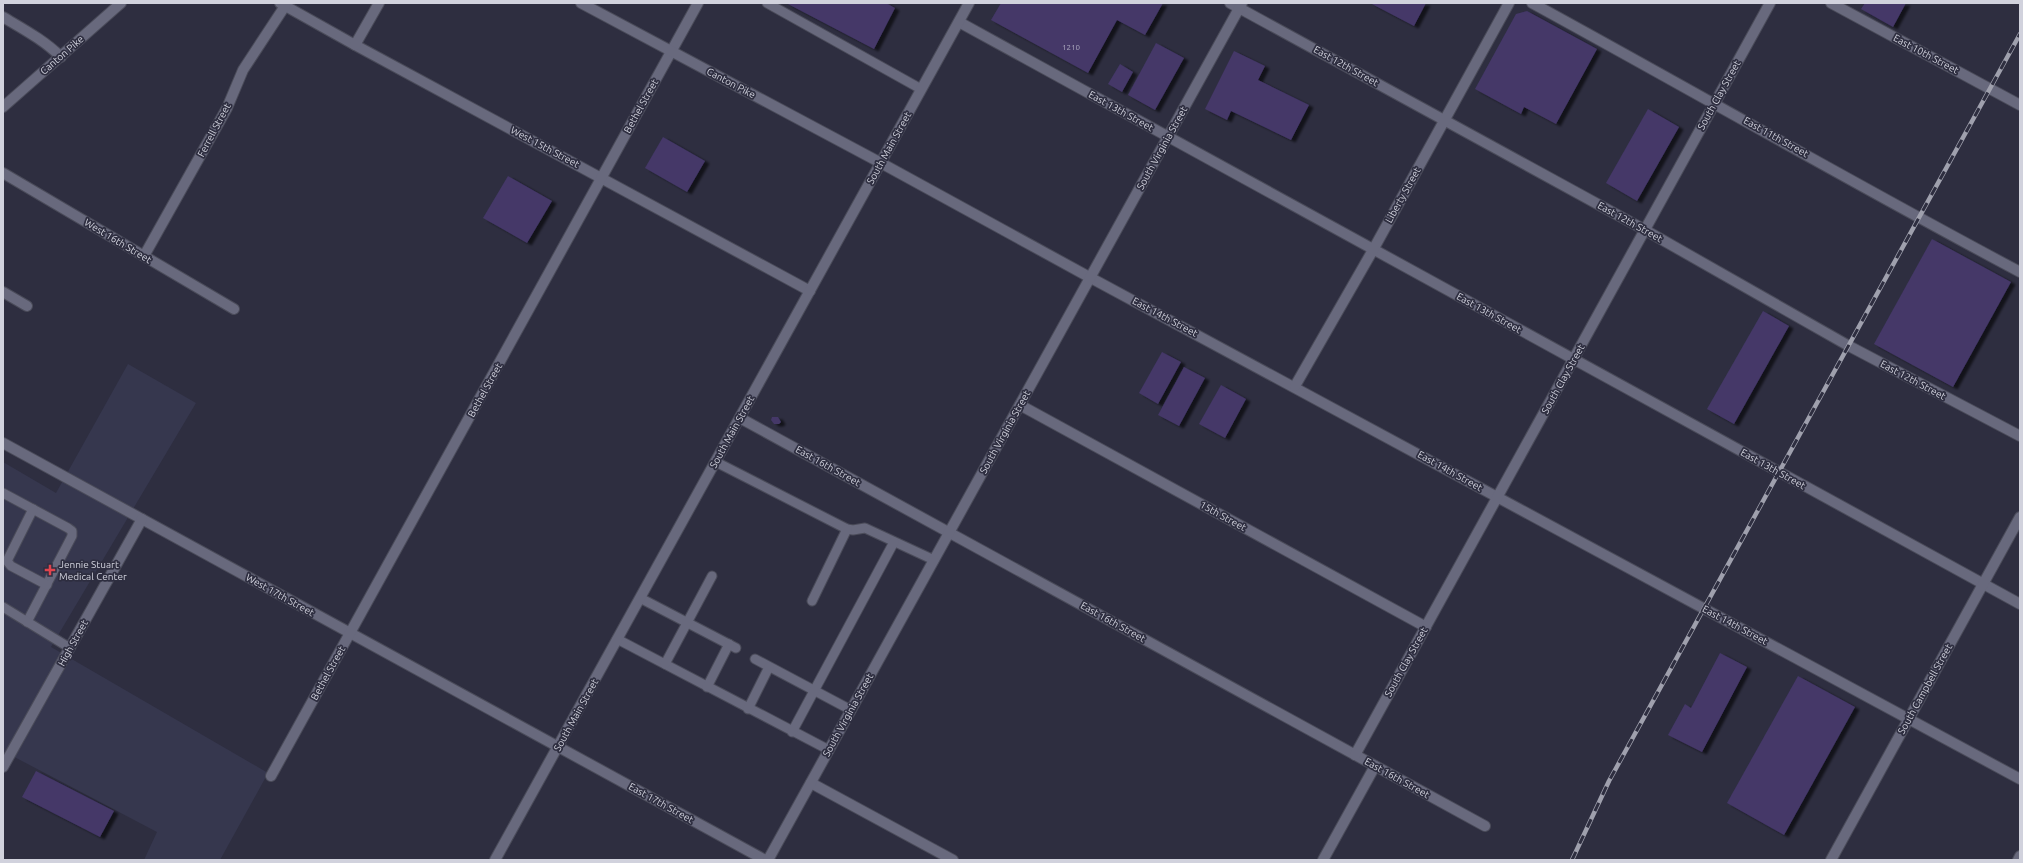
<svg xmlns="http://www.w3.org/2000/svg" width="2023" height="863" viewBox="0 0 2023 863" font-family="Ubuntu,sans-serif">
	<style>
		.built { fill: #36374e }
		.building { fill: #443768; filter: url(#shadow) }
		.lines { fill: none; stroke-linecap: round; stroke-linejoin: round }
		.lane-casing { stroke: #4a4b59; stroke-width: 11 }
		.street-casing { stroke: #4a4b59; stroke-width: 12 }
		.secondary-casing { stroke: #4a4b59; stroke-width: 12 }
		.lane { stroke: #68697d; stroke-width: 9 }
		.street { stroke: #68697d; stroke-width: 10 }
		.secondary { stroke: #68697d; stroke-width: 10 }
		.rail-casing { stroke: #9fa0ad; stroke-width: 4.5 }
		.rail { stroke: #2e2e40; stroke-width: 3; stroke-dasharray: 9; stroke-linecap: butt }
		.health-dot { fill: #e0444e; stroke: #2e2e40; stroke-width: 1.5 }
		.labels { text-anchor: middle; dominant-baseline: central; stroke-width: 3.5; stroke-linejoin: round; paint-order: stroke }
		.number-label { font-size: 8px; fill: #aeabc0 }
		.street-label { font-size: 10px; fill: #d1d2dd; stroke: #2e2e40 }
		.poi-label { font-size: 10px; fill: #d1d2dd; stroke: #2e2e40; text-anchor: start }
	</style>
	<defs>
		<filter id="shadow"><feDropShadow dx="4.5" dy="2.5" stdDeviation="1" flood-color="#0009"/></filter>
	</defs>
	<rect width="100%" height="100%" fill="#2e2e40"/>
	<path class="built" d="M128,364L196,403L51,647L268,773L220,860H144L157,832L3,751V462L56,493Z"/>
	<g class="building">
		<path d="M786,3H886L895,8L874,49Z"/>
		<path d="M1001,3H1163L1145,35L1117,20L1088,73L991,20Z"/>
		<path d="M1370,3H1426L1414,26Z"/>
		<path d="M1865,3H1906L1893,27L1861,9Z"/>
		<path d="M1527,11L1597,49L1556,124L1524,107L1521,114L1475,89L1516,14Z"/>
		<path d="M1156,43L1184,58L1155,110L1128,95Z"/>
		<path d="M1234,51L1265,66L1258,80L1309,105L1291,140L1231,111L1227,120L1205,109Z"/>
		<path d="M1120,64L1133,72L1122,92L1108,84Z"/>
		<path d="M1648,109L1679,127L1637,201L1606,183Z"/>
		<path d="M663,137L705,161L687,192L645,168Z"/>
		<path d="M508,176L552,201L527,243L483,218Z"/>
		<path d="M1932,239L2011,282L1953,387L1874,344Z"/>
		<path d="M1763,311L1789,326L1734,424L1707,409Z"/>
		<path d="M1162,352L1181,362L1158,404L1139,393Z"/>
		<path d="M1184,367L1205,378L1179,426L1158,415Z"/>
		<path d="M1221,385L1246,399L1225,438L1199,424Z"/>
		<path d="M772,417H778L781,422L779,424H774L771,420Z"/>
		<path d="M1720,653L1747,667L1702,752L1668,735L1685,704L1691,708Z"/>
		<path d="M1798,676L1855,707L1784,835L1727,803Z"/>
		<path d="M36,771L114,811L100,837L22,797Z"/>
	</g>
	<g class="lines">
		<g class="lane-casing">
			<g id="lane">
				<path d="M767,3L921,89"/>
				<path d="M716,462L847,529L853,530L865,528L934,560"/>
				<path d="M3,493L68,528L72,531V536L27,622"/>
				<path d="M33,509L7,561L11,566L47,585"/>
				<path d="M640,598L736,648"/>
				<path d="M812,601L847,529"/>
				<path d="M3,607L70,648"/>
				<path d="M617,639L829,750"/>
				<path d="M755,659L851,710"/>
				<path d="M665,664L712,576"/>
				<path d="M707,687L729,644"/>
				<path d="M748,709L769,667"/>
				<path d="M792,732L894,542"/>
			</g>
		</g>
		<g class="street-casing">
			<g id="street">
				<path d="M280,3L355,45L810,291"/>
				<path d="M1230,3L1645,230L1849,346L2020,436"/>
				<path d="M1532,3C1695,92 1856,185 2020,272"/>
				<path d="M1831,3L2020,105"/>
				<path d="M3,17C23,29 44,40 61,57"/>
				<path d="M959,22L2020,604"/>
				<path d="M355,45L379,3"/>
				<path d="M3,173L234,309"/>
				<path d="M144,256L227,108L243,70L285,6"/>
				<path d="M1091,278L2020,779"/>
				<path d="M3,292L27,306"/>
				<path d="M1295,386L1373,250L1509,3"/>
				<path d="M1020,405L1426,627"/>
				<path d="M740,418L1485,826"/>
				<path d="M3,443L765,860"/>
				<path d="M1355,755L1770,3"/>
				<path d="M3,767L142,519"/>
				<path d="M271,776L698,3"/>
				<path d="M811,783L953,860"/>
				<path d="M1323,860L1375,766"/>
				<path d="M1831,860L2020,517"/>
				<path d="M2018,860L2020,856"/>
			</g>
		</g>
		<g class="secondary-casing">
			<g id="secondary">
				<path d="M581,3L881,163L1091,278"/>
				<path d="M3,107L121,3"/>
				<path d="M495,860L969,3"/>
				<path d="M768,860L1242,3"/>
			</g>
		</g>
		<use href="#lane" class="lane"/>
		<use href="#street" class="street"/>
		<use href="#secondary" class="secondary"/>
		<g class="rail-casing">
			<path id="rail" d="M1572,860L1609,781L2020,34"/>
		</g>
		<use href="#rail" class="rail"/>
	</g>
	<path class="health-dot" d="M48 564h4v4h4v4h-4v4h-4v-4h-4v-4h4z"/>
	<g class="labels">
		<g class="number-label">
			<text x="1071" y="47">1210</text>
		</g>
		<g class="street-label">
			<text transform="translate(1926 54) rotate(28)">East 10th Street</text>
			<text transform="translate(62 55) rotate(-41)">Canton Pike</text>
			<text transform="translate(1346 66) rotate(29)">East 12th Street</text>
			<text transform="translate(731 83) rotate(28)">Canton Pike</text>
			<text transform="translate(1719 95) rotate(-61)">South Clay Street</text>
			<text transform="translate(641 106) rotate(-61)">Bethel Street</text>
			<text transform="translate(1121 111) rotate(29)">East 13th Street</text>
			<text transform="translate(214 130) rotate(-62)">Ferrell Street</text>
			<text transform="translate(1776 137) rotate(29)">East 11th Street</text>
			<text transform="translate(545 147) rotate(28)">West 15th Street</text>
			<text transform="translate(889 148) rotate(-61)">South Main Street</text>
			<text transform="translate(1162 148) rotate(-61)">South Virginia Street</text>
			<text transform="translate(1403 195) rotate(-61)">Liberty Street</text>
			<text transform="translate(1630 222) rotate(29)">East 12th Street</text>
			<text transform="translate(118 241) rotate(31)">West 16th Street</text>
			<text transform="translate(1489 313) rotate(29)">East 13th Street</text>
			<text transform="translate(1165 317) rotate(28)">East 14th Street</text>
			<text transform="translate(1563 379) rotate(-61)">South Clay Street</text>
			<text transform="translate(1913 380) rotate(28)">East 12th Street</text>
			<text transform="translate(485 390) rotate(-61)">Bethel Street</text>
			<text transform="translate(732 432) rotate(-61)">South Main Street</text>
			<text transform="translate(1005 432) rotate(-61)">South Virginia Street</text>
			<text transform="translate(828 466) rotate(29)">East 16th Street</text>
			<text transform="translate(1773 469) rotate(29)">East 13th Street</text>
			<text transform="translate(1450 471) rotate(29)">East 14th Street</text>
			<text transform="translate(1223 516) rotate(29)">15th Street</text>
			<text transform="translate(280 595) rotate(29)">West 17th Street</text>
			<text transform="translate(1113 622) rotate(29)">East 16th Street</text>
			<text transform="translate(1735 625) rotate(28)">East 14th Street</text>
			<text transform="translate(73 643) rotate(-61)">High Street</text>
			<text transform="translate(1406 662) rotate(-61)">South Clay Street</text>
			<text transform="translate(328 673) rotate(-61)">Bethel Street</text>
			<text transform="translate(1925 689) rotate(-61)">South Campbell Street</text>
			<text transform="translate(576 715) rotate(-61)">South Main Street</text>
			<text transform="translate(848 715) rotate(-61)">South Virginia Street</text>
			<text transform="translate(1397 778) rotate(29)">East 16th Street</text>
			<text transform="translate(661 803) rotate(29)">East 17th Street</text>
		</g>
		<g class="poi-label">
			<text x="59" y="564">Jennie Stuart<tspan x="59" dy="12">Medical Center</tspan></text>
		</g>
	</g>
	<rect width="2023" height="863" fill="none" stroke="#d1d2dd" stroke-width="8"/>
</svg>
